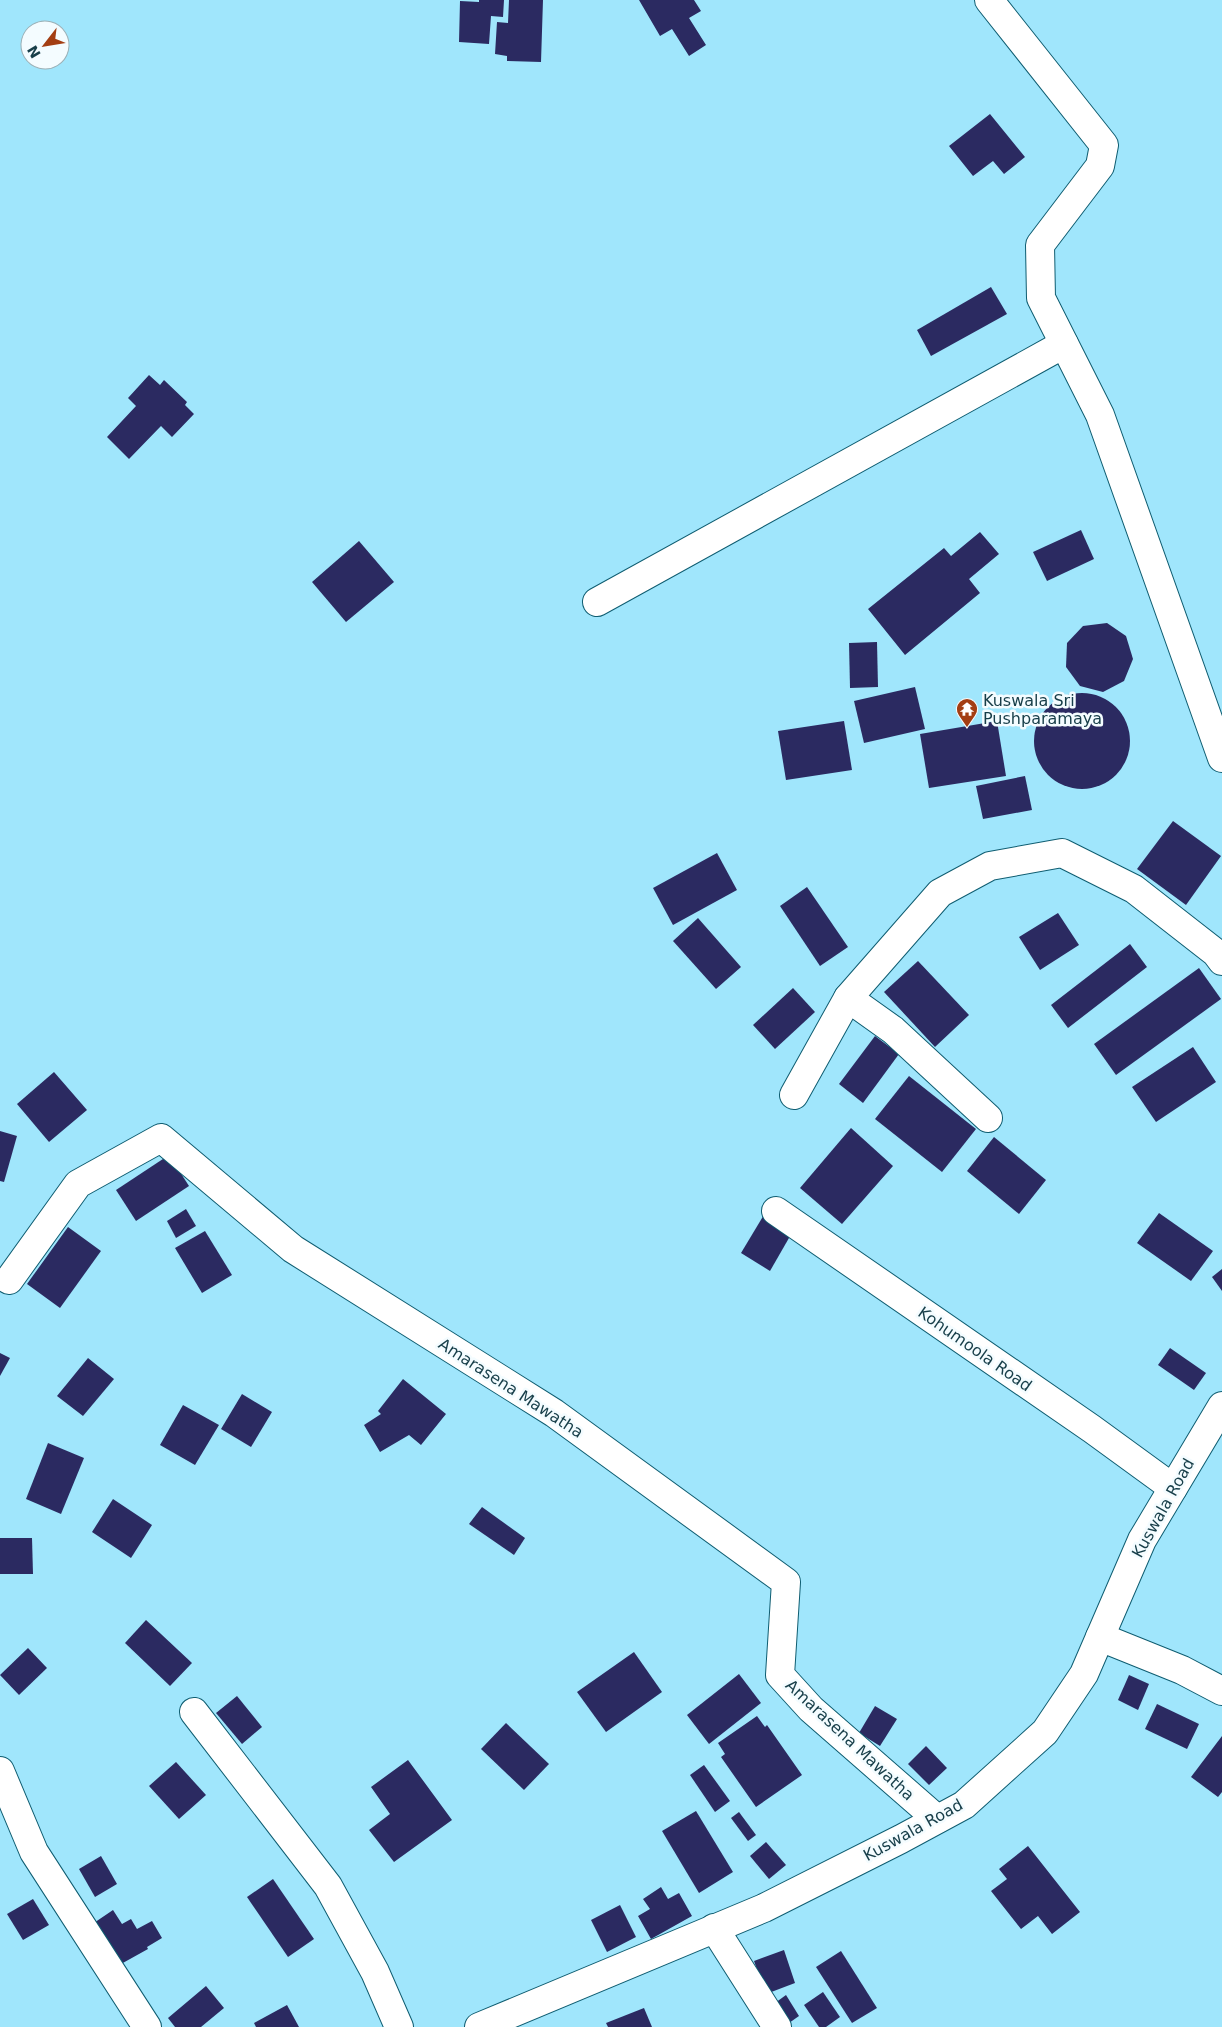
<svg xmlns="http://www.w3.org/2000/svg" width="1222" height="2027" viewBox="0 0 1222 2027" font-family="'DejaVu Sans',sans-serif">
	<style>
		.building { fill: #2b2a61 }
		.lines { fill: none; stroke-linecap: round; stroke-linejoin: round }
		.minor-casing { stroke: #0f5d71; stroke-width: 30 }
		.minor { stroke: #fff; stroke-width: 28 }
		.labels { text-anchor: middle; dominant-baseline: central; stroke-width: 5; stroke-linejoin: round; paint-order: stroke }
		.poi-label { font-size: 16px; fill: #173e49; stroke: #f4fcff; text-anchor: start }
		.street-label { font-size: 16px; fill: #173e49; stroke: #f4fcff }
	</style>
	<rect width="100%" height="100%" fill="#a0e6fc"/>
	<g class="building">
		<path d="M479,0H504L503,17L491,16L489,44L459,42L460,1L479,2Z"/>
		<path d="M509,0H543L541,62L507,61V56L495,54L497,22L508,23Z"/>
		<path d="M639,0H694L701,11L689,18L706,45L689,56L672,29L660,36Z"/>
		<path d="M990,114L1025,157L1004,174L993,161L973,176L949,146Z"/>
		<path d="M991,287L1007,314L931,356L917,330Z"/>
		<path d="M149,375L160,385L164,380L187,402L185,405L194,414L172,437L161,426L129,459L107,437L136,406L128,398Z"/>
		<path d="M1081,530L1094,559L1047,581L1033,552Z"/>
		<path d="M980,532L999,554L969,579L980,593L905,655L868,609L944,548L951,556Z"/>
		<path d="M359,541L394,582L346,622L312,582Z"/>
		<path d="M1107,623L1126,636L1133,659L1124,681L1103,692L1080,686L1066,667L1067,643L1083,626Z"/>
		<path d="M877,642L878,687L850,688L849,643Z"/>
		<path d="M915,687L925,729L864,743L854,701Z"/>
		<circle cx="1082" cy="741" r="48"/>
		<path d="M844,721L852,770L786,780L778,731Z"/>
		<path d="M997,721L1006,776L929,788L920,734Z"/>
		<path d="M1025,776L1032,810L983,819L976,786Z"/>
		<path d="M1173,821L1221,856L1186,905L1137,869Z"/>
		<path d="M717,853L737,890L673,925L653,888Z"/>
		<path d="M807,887L848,947L820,966L780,906Z"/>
		<path d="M1058,913L1079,945L1040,970L1019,937Z"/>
		<path d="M698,918L741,967L716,989L673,941Z"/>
		<path d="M1130,944L1147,967L1068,1028L1051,1005Z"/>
		<path d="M918,961L969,1015L935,1047L884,992Z"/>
		<path d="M1199,968L1221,999L1116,1075L1094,1044Z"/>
		<path d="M793,988L815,1012L775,1049L753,1025Z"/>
		<path d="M875,1036L899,1054L863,1103L839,1084Z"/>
		<path d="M1193,1047L1216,1082L1156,1122L1132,1087Z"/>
		<path d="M54,1072L87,1110L49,1142L17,1104Z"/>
		<path d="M909,1076L976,1129L942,1172L875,1119Z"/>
		<path d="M851,1128L893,1166L842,1224L800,1188Z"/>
		<path d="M0,1131L17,1136L4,1182L0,1181Z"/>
		<path d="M994,1137L1046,1180L1019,1214L967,1171Z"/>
		<path d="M169,1155L189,1186L136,1221L116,1190Z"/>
		<path d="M186,1209L196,1226L176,1238L167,1221Z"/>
		<path d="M765,1213L793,1231L770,1271L741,1253Z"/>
		<path d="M1159,1213L1213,1251L1191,1281L1137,1243Z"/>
		<path d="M68,1227L101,1251L60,1308L27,1284Z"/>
		<path d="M205,1231L232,1275L202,1293L175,1248Z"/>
		<path d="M1222,1269V1291L1212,1277Z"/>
		<path d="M1170,1348L1206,1373L1194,1390L1158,1365Z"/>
		<path d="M0,1353L10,1358L0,1376Z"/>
		<path d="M88,1358L114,1379L83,1416L57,1396Z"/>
		<path d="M403,1379L446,1414L421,1445L409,1435L380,1452L364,1425L381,1414L378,1411Z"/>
		<path d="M242,1394L272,1412L251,1447L221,1429Z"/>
		<path d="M183,1405L219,1425L195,1465L160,1445Z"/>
		<path d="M48,1443L84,1458L61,1514L26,1499Z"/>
		<path d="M113,1499L152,1525L131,1558L92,1532Z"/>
		<path d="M482,1507L525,1538L514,1555L469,1524Z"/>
		<path d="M0,1538H32L33,1574H0Z"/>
		<path d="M146,1620L192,1663L170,1686L125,1643Z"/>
		<path d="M28,1648L47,1668L19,1695L0,1675Z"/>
		<path d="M634,1652L662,1692L606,1732L577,1692Z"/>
		<path d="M739,1674L761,1703L709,1744L687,1715Z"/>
		<path d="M1129,1675L1149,1684L1138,1710L1118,1700Z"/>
		<path d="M237,1696L262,1727L242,1744L216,1713Z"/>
		<path d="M1157,1704L1199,1724L1187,1749L1145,1729Z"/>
		<path d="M875,1706L897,1719L880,1746L859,1733Z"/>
		<path d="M757,1716L765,1727L767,1725L802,1775L756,1807L721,1757L725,1754L718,1743Z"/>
		<path d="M506,1723L549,1764L524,1790L481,1749Z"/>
		<path d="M1222,1736V1792L1218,1797L1191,1777Z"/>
		<path d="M926,1746L947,1768L929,1785L908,1764Z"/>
		<path d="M408,1760L452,1820L394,1862L369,1830L390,1814L371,1787Z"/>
		<path d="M176,1762L206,1795L179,1819L149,1786Z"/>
		<path d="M704,1765L730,1801L715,1812L690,1775Z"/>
		<path d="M696,1811L733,1872L699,1893L662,1831Z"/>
		<path d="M739,1812L756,1835L748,1841L731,1818Z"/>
		<path d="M766,1842L786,1865L769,1879L750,1856Z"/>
		<path d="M1028,1846L1080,1912L1052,1934L1038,1916L1021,1929L991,1891L1007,1879L999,1869Z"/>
		<path d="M101,1856L117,1884L95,1897L79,1869Z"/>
		<path d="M273,1879L314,1939L288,1957L247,1897Z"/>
		<path d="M661,1887L668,1899L679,1893L692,1916L651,1939L638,1916L650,1909L643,1899Z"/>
		<path d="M33,1899L49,1925L23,1940L7,1914Z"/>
		<path d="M620,1905L636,1937L607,1952L591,1920Z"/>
		<path d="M113,1910L122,1924L131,1919L137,1929L152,1921L162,1938L147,1947L148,1949L121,1964L85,1929Z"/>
		<path d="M784,1950L795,1983L766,1994L754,1961Z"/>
		<path d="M841,1951L877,2008L852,2023L816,1967Z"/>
		<path d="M206,1986L224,2008L201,2027H175L168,2018Z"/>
		<path d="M823,1992L840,2017L826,2027H819L804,2005Z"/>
		<path d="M786,1995L799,2016L789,2023L775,2003Z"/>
		<path d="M287,2005L299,2027H256L254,2023Z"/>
		<path d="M644,2008L652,2027H608L606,2023Z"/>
	</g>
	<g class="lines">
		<g class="minor-casing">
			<g id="minor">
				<path d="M989,0L1104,145L1100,166L1040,245L1041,298L1100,415L1222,758"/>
				<path d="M597,602L1064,344"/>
				<path d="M848,998L893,1030L988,1118"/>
				<path d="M794,1095L848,998L940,893L990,866L1062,853L1134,889L1216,953L1222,961"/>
				<path d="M776,1211L1092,1429L1173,1488"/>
				<path d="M9,1280L78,1184L161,1138L293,1249L554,1413L786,1582L780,1675L811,1709L937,1819"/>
				<path d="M1100,1637L1182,1670L1222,1691"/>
				<path d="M194,1712L328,1886L375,1972L399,2027"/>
				<path d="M0,1771L34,1852L147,2027"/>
				<path d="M714,1928L777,2027"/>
				<path d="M479,2027L764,1908L901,1839L964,1805L1045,1732L1084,1674L1142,1540L1222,1406"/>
			</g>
		</g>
		<use href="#minor" class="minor"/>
	</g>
	<defs>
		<g id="temple-pin" transform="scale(1.125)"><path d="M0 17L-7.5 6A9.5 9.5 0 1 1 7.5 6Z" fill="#a33e13" stroke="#f4fcff"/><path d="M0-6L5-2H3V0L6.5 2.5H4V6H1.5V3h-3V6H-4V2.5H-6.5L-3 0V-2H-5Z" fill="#fff"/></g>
	</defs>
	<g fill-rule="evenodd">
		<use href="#temple-pin" x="967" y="709"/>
	</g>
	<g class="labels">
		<g class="poi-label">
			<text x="983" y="700">Kuswala Sri<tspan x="983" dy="18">Pushparamaya</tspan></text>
		</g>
		<g class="street-label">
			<text transform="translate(975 1349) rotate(35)">Kohumoola Road</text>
			<text transform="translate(511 1388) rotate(33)">Amarasena Mawatha</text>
			<text transform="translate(1163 1508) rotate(-61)">Kuswala Road</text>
			<text transform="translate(850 1740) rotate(43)">Amarasena Mawatha</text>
			<text transform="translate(913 1830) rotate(-29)">Kuswala Road</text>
		</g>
	</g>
	<g transform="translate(45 45) rotate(239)"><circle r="24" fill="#f4fcff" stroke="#9cb0b6"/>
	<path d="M0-4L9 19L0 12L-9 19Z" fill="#a33e13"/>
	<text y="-8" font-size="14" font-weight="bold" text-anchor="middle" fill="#173e49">N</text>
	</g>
</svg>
